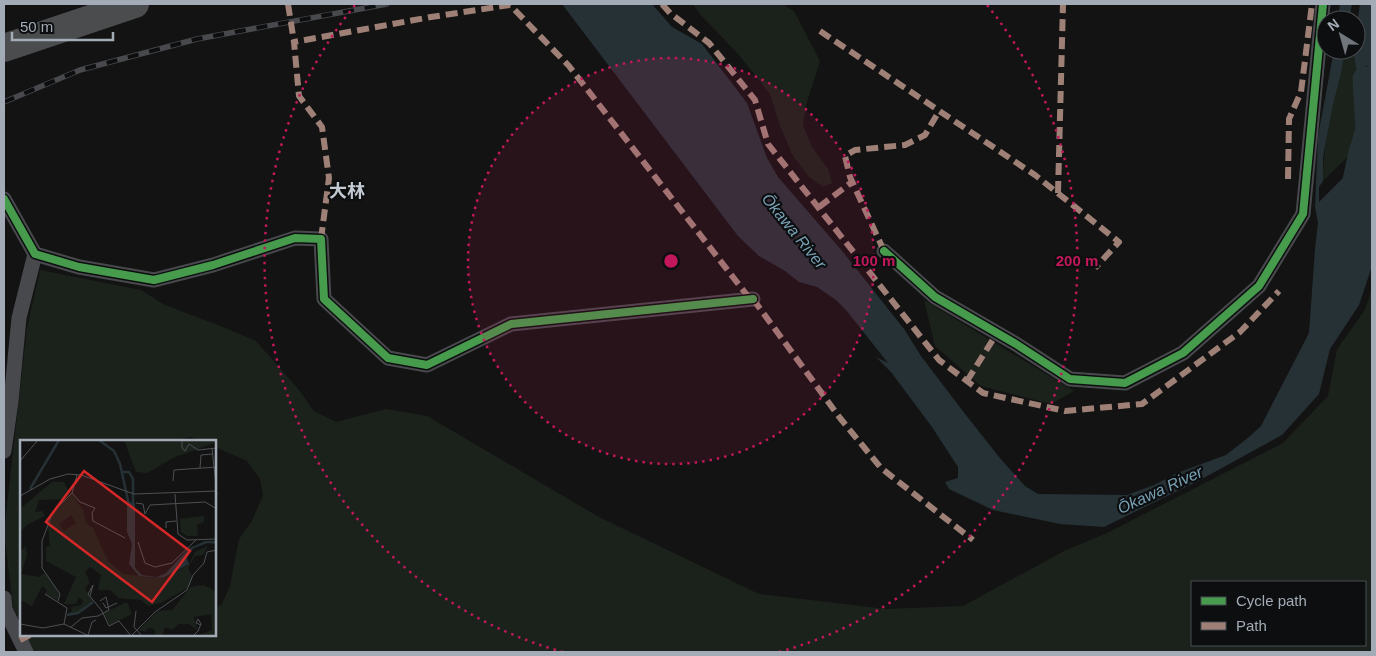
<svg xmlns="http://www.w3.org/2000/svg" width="1376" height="656" viewBox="0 0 1376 656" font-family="Arial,'Noto Sans JP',sans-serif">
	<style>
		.green { fill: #1b221b; fill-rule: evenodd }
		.water { fill: #263136 }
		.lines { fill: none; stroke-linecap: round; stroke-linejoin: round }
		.river { stroke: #263136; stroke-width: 25 }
		.street { stroke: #47494c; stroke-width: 15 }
		.highway { stroke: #4a4c4e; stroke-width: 28 }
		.rail-casing { stroke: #47494c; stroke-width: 5.5 }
		.rail { stroke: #0d0e0f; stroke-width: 4; stroke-dasharray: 11; stroke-linecap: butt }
		.quiet { stroke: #9e8076; stroke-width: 6; stroke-dasharray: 12 6; stroke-linecap: butt }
		.cycleway-casing { stroke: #0d0e0f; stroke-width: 11 }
		.cycleway { stroke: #469c4c; stroke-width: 8 }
		.ring { fill: none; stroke: #c2185b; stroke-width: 2.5; stroke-dasharray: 2.5 5 }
		.labels { text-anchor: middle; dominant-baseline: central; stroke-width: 4.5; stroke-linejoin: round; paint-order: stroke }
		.water-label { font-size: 16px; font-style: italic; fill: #77a0b4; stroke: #0d0e0f }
		.quarter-label { font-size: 18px; font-weight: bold; fill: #c4cad2; stroke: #0d0e0f }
		.inset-river { fill: none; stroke: #263136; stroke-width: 2.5 }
		.inset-road { fill: none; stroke: #4d5054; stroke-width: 1 }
		.view { fill: #d62828; fill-opacity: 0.15; stroke: #d62828; stroke-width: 2.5 }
		.inset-edge { fill: none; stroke: #a3abb6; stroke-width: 2.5 }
		.centre { fill: #c2185b; stroke: #0d0e0f; stroke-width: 2.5 }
		.ring-label { font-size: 15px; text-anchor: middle; font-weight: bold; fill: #c2185b; stroke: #0d0e0f; stroke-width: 4.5; stroke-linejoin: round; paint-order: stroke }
	</style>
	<rect width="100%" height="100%" fill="#131313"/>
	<g class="green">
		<path d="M693,4H782L794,11L820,61L807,102L803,125L812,147L828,169L832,183L823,187L809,177L793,156L780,126L770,94L739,55L699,13Z"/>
		<path d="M1344,50H1353L1362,100L1372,121V133L1323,181C1323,157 1326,132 1332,108C1337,88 1342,70 1344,50Z"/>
		<path d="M40,270L141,290L163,304L228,329L256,341L299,390L314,411L336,422L386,409L427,416L599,517L759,594L886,609L963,606L1066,550L1107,533L1283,443L1328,396L1337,349L1365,310L1372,288V652H34L26,635H215V609L222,604L230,586L239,539L253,519L263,495L260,479L247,461L215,447V441H200L191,437L169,441H21V624L13,606L4,532L27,328ZM1192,582H1365V645H1192Z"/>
		<path d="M924,300L1074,391L1051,404L981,386L935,346Z"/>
	</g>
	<g class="water">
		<path d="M562,4H652L672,27L702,44L747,103L767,158L778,177L843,252L904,329L921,356L962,410L999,457L1025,486L1038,494L1127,495L1154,485L1177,473L1226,455L1249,437L1261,426L1309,333L1315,249L1318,223L1315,207L1318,136L1334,50H1344L1342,69L1332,109L1323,157V181L1319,187V202L1372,149V266L1359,305L1330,349L1319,394L1282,435L1200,480L1104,527L1060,524L993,510L949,489L945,482L958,478V467L932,427L891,372L876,357L888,363L846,310L836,300L817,287L799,282L785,271L759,256L738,236Z"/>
		<path d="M1340,4H1352L1349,20H1338Z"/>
		<path d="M1360,4H1372V72L1366,65L1368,78L1372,86V121L1362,100L1353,51L1356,50V32Z"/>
	</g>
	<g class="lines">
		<path class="river" d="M1352,194L1361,153L1368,130L1365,79"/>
		<g class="street">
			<path d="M4,199L35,254L79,267L154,280L213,265L295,238L321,239L324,299L388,358L427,365L511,324L753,299"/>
			<path d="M884,251L935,297L1016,344L1070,379L1125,383L1183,353L1259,286L1303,214L1323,4"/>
			<path d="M4,451L11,401L19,318L35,254"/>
			<path d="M4,598L5,609L26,652"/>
		</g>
		<path class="highway" d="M4,48L135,4"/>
		<g class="rail-casing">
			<path id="rail" d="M4,102L80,70L197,39L387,4"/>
		</g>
		<use href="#rail" class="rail"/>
		<g class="quiet">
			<path d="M288,4L294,42"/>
			<path d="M662,4L670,13L709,43L755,100L768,144L939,360L983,393L1065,411L1142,404L1240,332L1279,291"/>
			<path d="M820,31L1035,175L1119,242L1095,268"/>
			<path d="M1288,179L1289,119L1301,92L1312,4"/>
			<path d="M1058,193L1063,4"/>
			<path d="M819,207L852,182"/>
			<path d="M321,239L329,178L322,127L299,96L294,42L431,17L510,5L569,66L750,299"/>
			<path d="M884,251L850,177L845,156L855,150L905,145L925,135L939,111"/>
			<path d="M753,299L840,418L881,468L973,540"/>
			<path d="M967,381L997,333"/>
			<path d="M20,640L30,635"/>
		</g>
		<g class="cycleway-casing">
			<g id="cycleway">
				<path d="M4,199L35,254L79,267L154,280L213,265L295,238L321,239L324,299L388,358L427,365L511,324L753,299"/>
				<path d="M884,251L935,297L1016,344L1070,379L1125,383L1183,353L1259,286L1303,214L1323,4"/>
			</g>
		</g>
		<use href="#cycleway" class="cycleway"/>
	</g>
	<circle cx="671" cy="261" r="203" fill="#c2185b" fill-opacity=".12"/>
	<g class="ring">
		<circle cx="671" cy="261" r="203"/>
		<path d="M563 652A406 406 0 0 1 355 5M987 5A406 406 0 0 1 779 652"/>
	</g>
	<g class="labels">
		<g class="water-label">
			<text transform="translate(794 231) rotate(51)">Ōkawa River</text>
			<text transform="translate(1160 490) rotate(-25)">Ōkawa River</text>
		</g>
		<g class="quarter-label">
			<text x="347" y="191">大林</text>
		</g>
	</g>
	<g transform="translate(20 440)">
		<rect width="196" height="196" fill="#131313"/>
		<path d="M104,0H196L197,2L153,18L127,33L116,32ZM32,42H44L49,52L42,59L19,60L15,72L22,71L25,76L7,85L0,92V69ZM52,54L64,72L66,83L73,88L88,121L103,134L144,139L169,124L175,112L188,106L183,115L175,116L168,128L172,137L169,147L141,163L128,166L121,160L99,158L90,150H78L81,135L70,127L65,132L70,142L65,149L73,161L58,173L46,175L52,171L51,167L61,165L63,161L59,157L56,164H44L56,137L26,121V107L30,106L28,87L34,72ZM51,75L56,83L44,91L39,84ZM184,76V82L177,85L178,96H167L161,92L160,79ZM6,106L7,115L1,134L19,137L25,133L39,154L37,160L25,154L27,150L22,146L12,166L3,161L0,162V111ZM183,145L196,151V196L180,195L192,190L191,174L174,177L177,190L169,184H159L152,190L145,187L142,196H136L134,189L128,188L125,192L119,190L138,171L152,170L171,147ZM107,162L112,174L90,185L84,173Z" fill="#1b221b" fill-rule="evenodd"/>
		<path d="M107,61L115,63V128L122,135L137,137L146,133L168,109L185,101H196V104L188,103L174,108L166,116L169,124L143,138L119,136L109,124L112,104L107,92Z" fill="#263136"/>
		<path class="inset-river" d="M79,0L94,11L100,24L109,65M103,32H109L113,39V66M10,49L39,0M47,175L58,173L73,162"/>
		<path class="inset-road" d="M162,0V8L165,11L169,4L178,10L197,8M192,8L197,55M0,21L18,0M180,28L181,15L193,14M57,35L52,53L60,62L75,68L72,73L73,81L105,98M153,41L154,30L197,27M155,54L158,94L167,100L197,99M0,56L30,39L48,34L61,35L114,54L197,51M116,63L123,64L125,74L130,65L185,62L197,69M146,88V82L156,81M118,102L125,123L135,127L152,123L176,100M25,154L47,168L44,184M70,156L73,145L68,154L82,171L89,186L99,181L111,196M38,161L40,154L22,128V101L33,72L52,53M83,163L86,168L97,163M116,171L114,187L122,196M0,184L23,188L44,184L69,196M51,187L62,178L78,176L89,170L86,157L80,161M68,195L72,182L76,180M111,196L135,172L167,150L173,135L184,123L187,112L197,110M173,196L178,191L181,184L178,179L176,183L181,185"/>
		<path class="view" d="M64,31L170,111L132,162L26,82Z"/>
		<rect width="196" height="196" class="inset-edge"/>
	</g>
	<circle cx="671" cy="261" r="8" class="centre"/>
	<g class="ring-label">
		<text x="874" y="266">100 m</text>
		<text x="1077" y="266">200 m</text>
	</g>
	<rect width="1376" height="656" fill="none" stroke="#a3abb6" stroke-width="10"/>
	<rect x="1191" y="581" width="175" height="65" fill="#0d0e0f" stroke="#494d52"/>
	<rect x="1201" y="597" width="25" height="8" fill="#469c4c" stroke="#494d52"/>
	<text x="1236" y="606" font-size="15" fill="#a3abb6">Cycle path</text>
	<rect x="1201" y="622" width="25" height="8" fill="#9e8076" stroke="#494d52"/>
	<text x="1236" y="631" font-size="15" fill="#a3abb6">Path</text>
	<g transform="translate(1341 35) rotate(323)"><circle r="24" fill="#0d0e0f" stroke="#494d52"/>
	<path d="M0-4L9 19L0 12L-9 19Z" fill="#71767d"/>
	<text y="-8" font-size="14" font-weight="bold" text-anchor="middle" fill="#a3abb6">N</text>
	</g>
	<path d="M12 32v8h101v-8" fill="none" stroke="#a3abb6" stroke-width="2.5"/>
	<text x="20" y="32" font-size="15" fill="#a3abb6" stroke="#0d0e0f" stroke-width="4" paint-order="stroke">50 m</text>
</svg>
